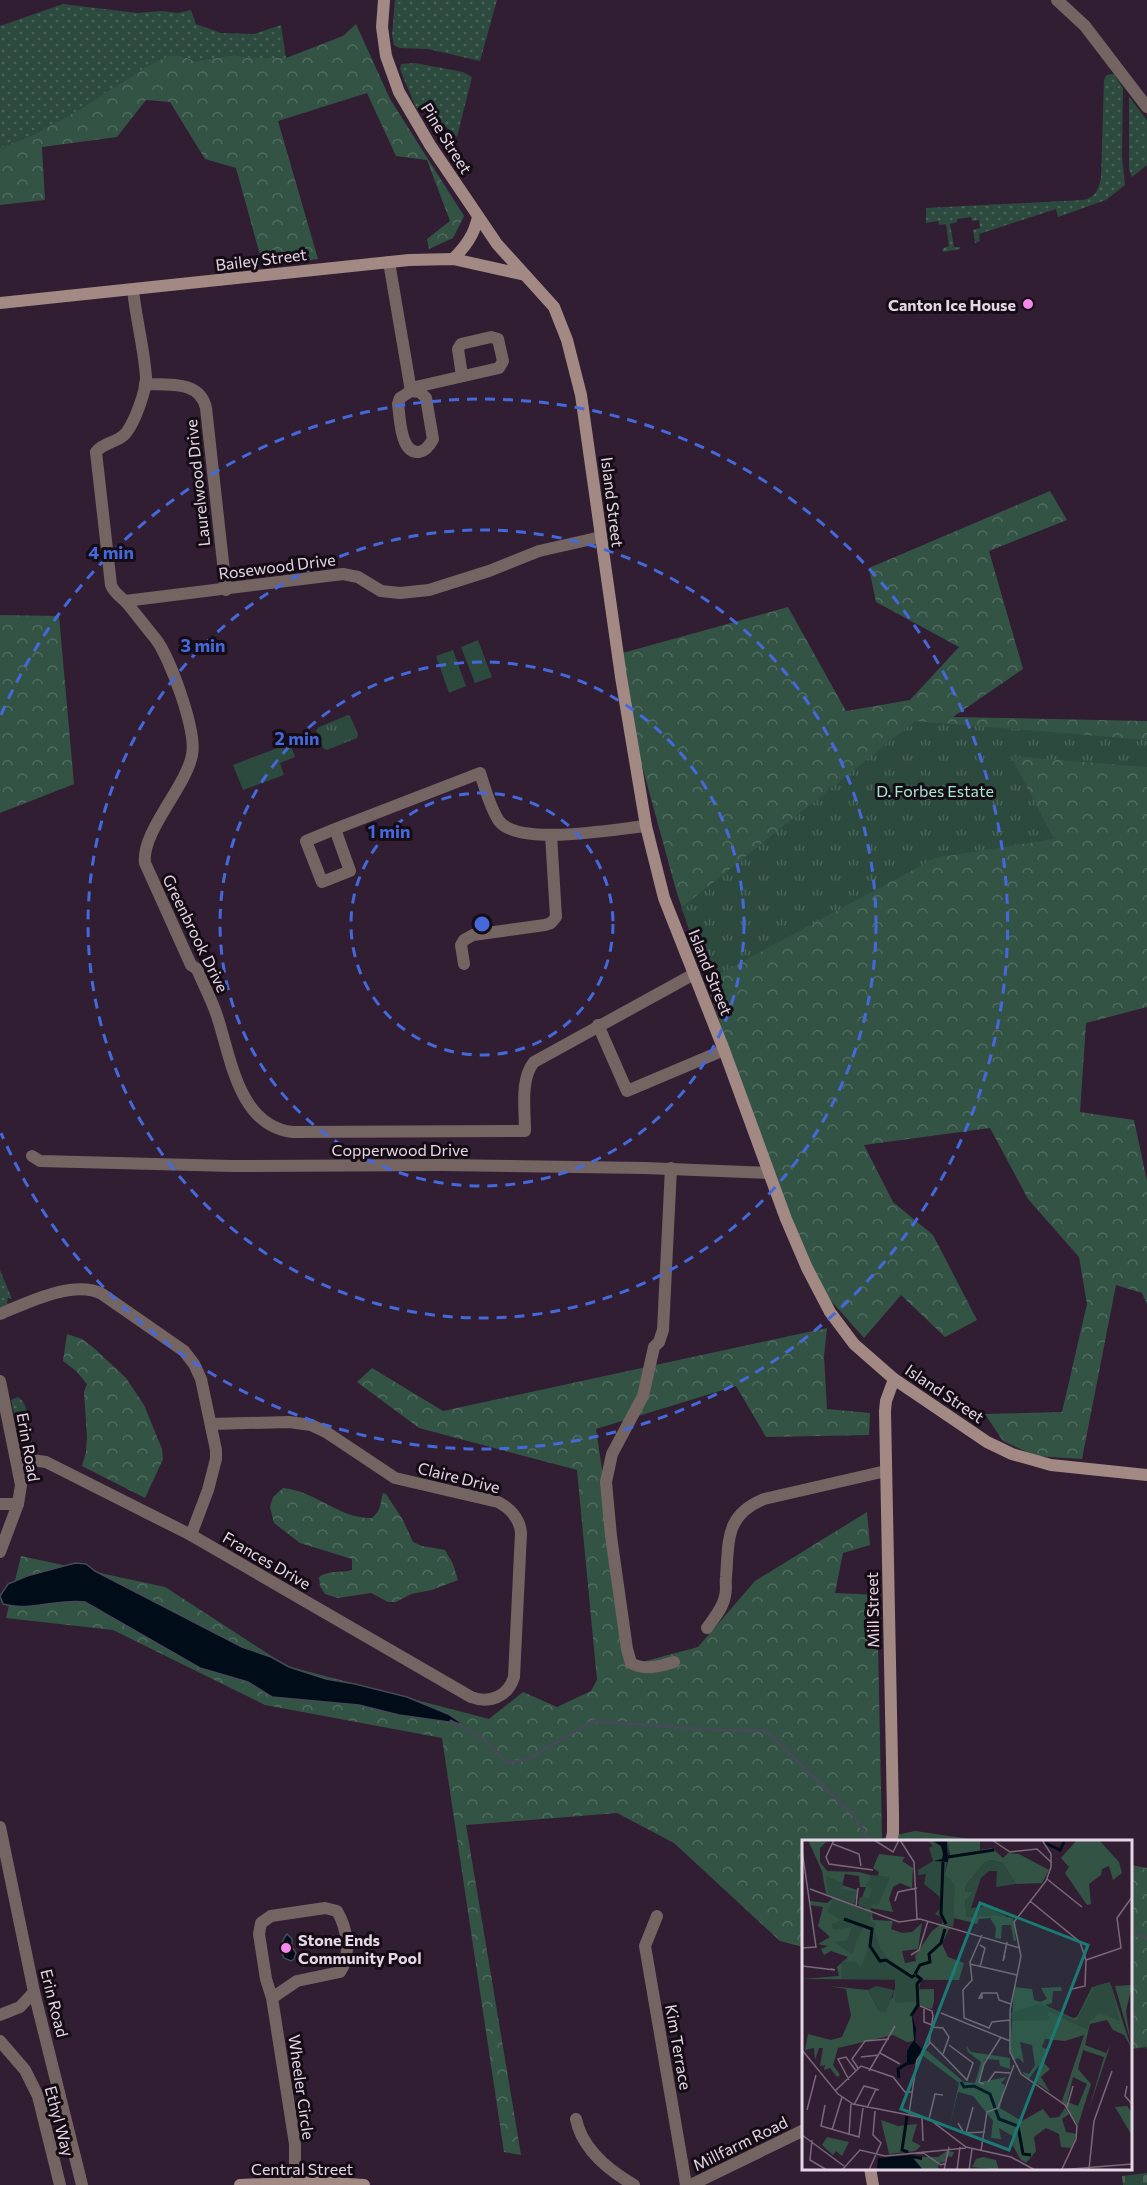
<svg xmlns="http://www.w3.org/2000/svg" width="1147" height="2185" viewBox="0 0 1147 2185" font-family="Commissioner,sans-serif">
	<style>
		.grass { fill: url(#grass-dots) }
		.forest { fill: url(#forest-crowns) }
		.cemetery { fill: url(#cemetery-stones) }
		.park { fill: url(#park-tufts) }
		.pitch { fill: #2c4b3e }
		.water { fill: #000d19; stroke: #454a56; stroke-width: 1.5 }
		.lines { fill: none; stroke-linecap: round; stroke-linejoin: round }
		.stream { stroke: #454a56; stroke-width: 3 }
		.street { stroke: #756562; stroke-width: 12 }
		.secondary { stroke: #a28984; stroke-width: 12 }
		.ring { fill: none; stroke: #4569db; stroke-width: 3; stroke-dasharray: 10 8 }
		.poi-dot { fill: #f788eb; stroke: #150c15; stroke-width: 2 }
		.labels { text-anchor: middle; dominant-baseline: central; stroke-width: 6; stroke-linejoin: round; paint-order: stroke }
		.street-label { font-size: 16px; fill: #e5d7e5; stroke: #150c15 }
		.poi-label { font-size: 16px; font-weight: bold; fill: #e5d7e5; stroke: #150c15; text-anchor: end }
		.park-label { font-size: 16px; fill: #a9e9cc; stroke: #150c15 }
		.inset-river { fill: none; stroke: #000d19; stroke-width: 3 }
		.inset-road { fill: none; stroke: #7a687a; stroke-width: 1.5 }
		.view { fill: #1a7b74; fill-opacity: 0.15; stroke: #1a7b74; stroke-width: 3 }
		.inset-edge { fill: none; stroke: #e5d7e5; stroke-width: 3 }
		.centre { fill: #4569db; stroke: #150c15; stroke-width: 3 }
		.ring-label { font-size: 18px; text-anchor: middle; font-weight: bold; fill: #4569db; stroke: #150c15; stroke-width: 6; stroke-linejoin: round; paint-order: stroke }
	</style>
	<defs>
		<pattern id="grass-dots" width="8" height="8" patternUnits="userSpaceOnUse" patternTransform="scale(1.5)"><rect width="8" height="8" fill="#2c4b3e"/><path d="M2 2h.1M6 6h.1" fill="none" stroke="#4a645a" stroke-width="1.8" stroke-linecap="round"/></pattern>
		<pattern id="forest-crowns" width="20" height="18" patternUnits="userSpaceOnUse" patternTransform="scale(1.5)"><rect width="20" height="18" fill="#335445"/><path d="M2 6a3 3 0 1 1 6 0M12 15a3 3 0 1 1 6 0" fill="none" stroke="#506c60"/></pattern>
		<pattern id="cemetery-stones" width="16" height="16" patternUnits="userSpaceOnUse" patternTransform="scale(1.5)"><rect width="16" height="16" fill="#2c4b3e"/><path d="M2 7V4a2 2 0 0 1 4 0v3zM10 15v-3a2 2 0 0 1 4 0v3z" fill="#4a645a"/></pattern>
		<pattern id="park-tufts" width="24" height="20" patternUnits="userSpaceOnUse" patternTransform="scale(1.5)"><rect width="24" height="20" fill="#2c4b3e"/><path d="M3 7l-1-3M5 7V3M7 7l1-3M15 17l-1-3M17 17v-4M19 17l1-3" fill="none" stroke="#4a645a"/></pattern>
	</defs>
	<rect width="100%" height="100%" fill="#321e32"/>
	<g class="grass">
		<path d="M395,0H497L480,61L428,49L399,48L394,45L392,35Z"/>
		<path d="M63,4L137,13L162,11L178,13L191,10L196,24L221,33L254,34L281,25L286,58H251L234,55L195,61L178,55L151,64L75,112L35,134L0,148V26Z"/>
		<path d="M415,63L463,72L472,77L457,137L434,116L416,108L400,69L401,64Z"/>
		<path d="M1111,74H1114L1123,88L1122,156L1125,185L1106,200L1058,217L1056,209L979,234L980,241L975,243L973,230L980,228L979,220L972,221L971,217L957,219V222L950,224L954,247H960V249L943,252L942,249L949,246L946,224L939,225L938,221L926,223V208L1083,200C1096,197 1098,190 1101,178L1104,80L1106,76Z"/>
		<path d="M1129,97L1147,120V165L1132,177L1129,169Z"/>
		<path d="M0,1270L12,1299L8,1298L7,1303L10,1304L0,1307Z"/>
		<path d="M18,1397C29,1403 35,1439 30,1451L25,1453L22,1450L11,1400Z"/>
	</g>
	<g class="forest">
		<path d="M356,24L390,99L464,216L453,238L429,249L427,239L450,221L427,160L396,156L367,93L278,121L318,259L263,266L236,168L205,159L170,102L146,100L117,137L42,147L45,200L0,205V148L35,134L75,112L151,64L169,56L178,55L195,61L234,55L251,58H286L343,36Z"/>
		<path d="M1050,491L1067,520L989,551L1023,669L953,717L1147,721V1007L1086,1023L1080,1112L1134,1120L1147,1181V1304L1142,1293L1116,1285L1082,1459L1036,1456L1003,1441L985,1414L1062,1412L1087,1304L1079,1257L1028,1199L990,1128L864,1145L893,1202L933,1235L977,1320L945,1337L901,1295L864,1338L801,1267L676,890L612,656L788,607L846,711L910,700L959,647L876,602L869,568Z"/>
		<path d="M0,615L59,616L74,784L0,813Z"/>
		<path d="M827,1328L824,1356L827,1409L870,1413L869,1435L766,1437L736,1386L596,1429L631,1665L698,1647L755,1581L867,1512L870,1545L843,1553L835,1593L877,1595L882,1838L915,1831L983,1841L804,1842L803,1947L780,1941L674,1843L617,1813L466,1825L521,2155L504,2152L442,1738L265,1705L113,1630L6,1618L21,1556L165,1587L287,1666L489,1719L523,1692L557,1707L591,1691L597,1680L577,1470L419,1428L357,1382L372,1368L443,1411Z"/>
		<path d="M67,1334L82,1339L94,1348L126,1378L144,1405L162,1449L163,1459L145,1498L82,1466L86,1452L87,1437L84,1392L87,1384L76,1371L63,1361Z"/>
		<path d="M283,1488C316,1491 339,1519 372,1518C383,1508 379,1505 383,1493L386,1494L403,1520L413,1542L422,1546L445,1550L453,1564L458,1580L432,1590L411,1594L396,1602H388L371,1593L338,1598L325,1594L320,1586L319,1577C328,1570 341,1573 352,1570V1559L300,1543L274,1523L270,1507L273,1497Z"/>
		<path d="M1131,1865L1147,1868V2049L1146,2047L1131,2049Z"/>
	</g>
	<path class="cemetery" d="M1147,2173V2185H1123L1122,2176Z"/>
	<g class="park">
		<path d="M348,715L350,716L358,734L357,738L327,750L323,748L316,730L319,727Z"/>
		<path d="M915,721L1147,740V767L1011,756L1054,839L935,858L712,978L681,908Z"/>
	</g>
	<g class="pitch">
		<path d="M478,640L492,677L475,683L461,647Z"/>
		<path d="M453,650L466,686L449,693L436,656Z"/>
		<path d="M290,743L295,757L280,763L284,775L243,790L233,765Z"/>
	</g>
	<g class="water">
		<path d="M75,1563L86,1564L95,1571L242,1647L271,1657L289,1667L326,1679L355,1684L407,1697L448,1714L463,1724L399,1715L359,1705L272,1697L248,1682L200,1668L85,1602C58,1598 28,1612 3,1604L0,1596L8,1584L27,1576Z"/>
		<path d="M287,1934L292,1939V1947L296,1953L294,1959L291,1961L284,1958C279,1948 281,1942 287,1934Z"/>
	</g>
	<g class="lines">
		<g class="stream">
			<path d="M451,1721L483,1738L507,1763L528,1759L593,1721L717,1730L766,1731L852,1814L871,1842"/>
			<path d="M1130,1935L1145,1936L1147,1939"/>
		</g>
		<g class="street">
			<path d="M1057,0L1085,26L1147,107"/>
			<path d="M389,262L411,391L400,398L398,404C400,417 400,454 419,452C426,451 430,445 433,439L426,398L420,392L411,391"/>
			<path d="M133,290C136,319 144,348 146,377C146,392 135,421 126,433C118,443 103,442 96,452L111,585C114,593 120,596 126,602C136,614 145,626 155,638C170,657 197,731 192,755C186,787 141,832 145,863L191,965L197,969C203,984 212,1000 217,1016C231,1057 238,1126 293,1132L525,1131C525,1109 520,1079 534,1062L694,974"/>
			<path d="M145,384C168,385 200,380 206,408L226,590"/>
			<path d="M411,388L499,368L503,361L498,339L491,337L461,344L458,349L462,376"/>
			<path d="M125,601L343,574L358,577L381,591L400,593L429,590L489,571L539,551L601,537"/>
			<path d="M335,829L306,841L322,882L350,871L335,829L480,773C485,788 490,808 499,821C519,847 615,829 646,826"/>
			<path d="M464,964L461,945L464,940L473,935L545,925L551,923L556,917L551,835"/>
			<path d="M598,1025L627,1091L724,1050"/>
			<path d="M32,1156L40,1161L231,1166L442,1165L645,1168L769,1173"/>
			<path d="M671,1168L663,1330L659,1342L654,1347L643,1396L612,1454L606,1482L611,1536L627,1649L631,1663C644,1671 661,1666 674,1662"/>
			<path d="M0,1314C27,1303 74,1279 102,1294L184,1351L194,1364L201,1379L216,1450V1459L208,1490L191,1535"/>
			<path d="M0,1381L21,1485L18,1504L0,1552"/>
			<path d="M18,1463L31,1460L46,1462L191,1535L471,1697C489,1704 508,1697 514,1677L521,1533C520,1519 510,1508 498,1502L395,1478L326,1432L311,1425L289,1422L211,1424"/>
			<path d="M0,1504H18"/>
			<path d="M707,1628C714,1618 723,1608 725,1596C727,1589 725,1583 726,1577C729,1540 725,1515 764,1499L886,1471"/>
			<path d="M0,1827L34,1992L82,2185"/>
			<path d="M657,1916L645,1946L686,2185"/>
			<path d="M272,1998L297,1981L340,1972C352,1955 347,1928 337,1911L325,1908L271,1916L261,1923L259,1934L266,1979L272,1998L295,2144V2182"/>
			<path d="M0,2015L20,2007L34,1992"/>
			<path d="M0,2041L25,2070L38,2096L60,2185"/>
			<path d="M576,2119C582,2149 608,2170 634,2185"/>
			<path d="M691,2185L804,2130"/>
		</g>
		<g class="secondary">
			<path d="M384,0L382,27L386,56L399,92L430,145L497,244L554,307L567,340L581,395L621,677L646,826L664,898L724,1050L786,1219L807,1268L830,1312L854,1344L894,1379L987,1442L1012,1454L1051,1465L1147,1475"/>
			<path d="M453,259C466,246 474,235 478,217"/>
			<path d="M0,303L409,260L453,259L525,275"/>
			<path d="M891,1842L893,1833V1813L885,1411L886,1401L894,1379"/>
			<path d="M870,2168L873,2185"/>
			<path d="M240,2185L314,2182L364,2185"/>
		</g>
	</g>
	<g class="ring">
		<circle cx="482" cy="924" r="131"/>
		<circle cx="482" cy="924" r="262"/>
		<circle cx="482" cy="924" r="394"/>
		<path d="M1 715A525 525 0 1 1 1 1133"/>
	</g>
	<g class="poi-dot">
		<circle cx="1028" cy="304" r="6"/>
		<circle cx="286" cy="1948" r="6"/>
	</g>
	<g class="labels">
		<g class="street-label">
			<text transform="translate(447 138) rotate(58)">Pine Street</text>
			<text transform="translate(261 259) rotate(-7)">Bailey Street</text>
			<text transform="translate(197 483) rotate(-96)">Laurelwood Drive</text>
			<text transform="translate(613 502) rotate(83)">Island Street</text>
			<text transform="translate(277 566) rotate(-7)">Rosewood Drive</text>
			<text transform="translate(196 933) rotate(64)">Greenbrook Drive</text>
			<text transform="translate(711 972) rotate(68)">Island Street</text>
			<text x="400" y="1149">Copperwood Drive</text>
			<text transform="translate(945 1393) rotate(34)">Island Street</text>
			<text transform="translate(29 1447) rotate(80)">Erin Road</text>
			<text transform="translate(459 1477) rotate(14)">Claire Drive</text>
			<text transform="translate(267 1560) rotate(30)">Frances Drive</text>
			<text transform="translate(872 1610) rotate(-91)">Mill Street</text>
			<text transform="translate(55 2003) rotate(76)">Erin Road</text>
			<text transform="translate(679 2047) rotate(80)">Kim Terrace</text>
			<text transform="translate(302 2087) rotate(82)">Wheeler Circle</text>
			<text transform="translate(60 2121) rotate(75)">Ethyl Way</text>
			<text transform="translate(740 2143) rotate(-26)">Millfarm Road</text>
			<text x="302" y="2168">Central Street</text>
		</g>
		<g class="poi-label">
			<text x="1016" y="304">Canton Ice House</text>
			<text x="298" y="1939" text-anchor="start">Stone Ends<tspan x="298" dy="18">Community Pool</tspan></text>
		</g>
		<g class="park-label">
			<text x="935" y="790">D. Forbes Estate</text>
		</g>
	</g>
	<g transform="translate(802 1840)">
		<rect width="330" height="330" fill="#321e32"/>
		<path d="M189,20L201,23L214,44L194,47L195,31H187L179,38L169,68L184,66L204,76L203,79L192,75L165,77L163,61L172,52H163L164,45L182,23Z" fill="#2c4b3e"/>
		<path d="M6,0L24,2L18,8V22L25,31L57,32L75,37L77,32L71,28L77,14L103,17L100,21L111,28L110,48L98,43L91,47L87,59L91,72L57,66L64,47H58L57,36L43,34L40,45L55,50V59L24,54L20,31ZM145,0H178V10L190,8L201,18L206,13L217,14L247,30L240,43L214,44L201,23L189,20L182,23L164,45L163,52H172L163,61L165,77L192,75L211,78L214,100L212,102L209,85H200L199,99L193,98L194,88L188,78L177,79L175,84L152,78L151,87L142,37L148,14ZM275,0H297L317,22L320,33L311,40L307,26L300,29L299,35L287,44L289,64L285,65L263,33L267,27L259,18ZM31,58L70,73L71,80L91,81L89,89L100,93L110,92L120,83L116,109L100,111L103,123L114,121L113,116L130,91L139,84L148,87L140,104L146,117L162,123L157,140L0,139L37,136L35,127L46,117L29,111L22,115L19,109L26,106L16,104L28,97L16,86L21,67L8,65V61L25,63ZM309,145L329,207L322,195L311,190L305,180L288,184L283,205L304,213L308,206L287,269L302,217L281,210L276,229L289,244L276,285L260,261L282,195L263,201L243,199L240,207L244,209L242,223L248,229L239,237L248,252L233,242L237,225L227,239L220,232L227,234L233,225L230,205L218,202L222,223L216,218L211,220L208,211L212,147L230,149L232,160L238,162L245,159L239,148L259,147L260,151H251L250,163L243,165L271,178L275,177L290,147ZM271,237L285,244L276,266L265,262ZM330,145L324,171L328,199L313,146ZM27,146L66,150L77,171L91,157L92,150L132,149V161L130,169L116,165L110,177L113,201L105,202L91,195L36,208L31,225L38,235L35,237L28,228L22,230L23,225L18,226L21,208H17L13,220L12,208L3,210L6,194L29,200L40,197L49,176L44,149ZM164,205L169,212L208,218V229L198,226L197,220L183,219L178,242L205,237L199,243L203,245L198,268L220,281L241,269L248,278L257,277L263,268L267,274L260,279L264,292L275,294L269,308L259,307L257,294L244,288L232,297L234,311L224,323L219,320L211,306L212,297L197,288L199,299L189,298L191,281L171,256L156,252L148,284L157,243L120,215L124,210L162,242L173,243L179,222L166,212ZM325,266L330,273L329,294L313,267ZM79,280L96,286L115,284L110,301L119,306L113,311L87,314ZM25,297L47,302L40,316L34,311L31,315L20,305ZM145,311L152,312L150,317L144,316L143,322L137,323L136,328L140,330H121L111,318L120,320V317H136ZM181,317L194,320L197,330L170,327L174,319Z" fill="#335445" fill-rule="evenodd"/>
		<path d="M74,146L92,150L84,173L77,171L66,150Z" fill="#2c4b3e"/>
		<path d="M125,0H145L147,6L143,34L153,45L151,87L140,84L141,78L133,74L139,67L137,56L122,44L124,34L116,35V30L131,21L127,8L131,6ZM70,35L88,37L76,66L71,64L68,71L56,64L58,57L67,58L70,49L64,45ZM24,36L41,43L40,49L56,52L52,64L26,55ZM31,58L69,73L68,81L74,83L72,89L61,86L50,114L32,102L45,100L50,87L31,90L30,84L39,80L25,72ZM72,89L78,108L93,128L119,139L115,162L93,163V139H39L40,121L54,122L59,128ZM308,142L318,181L297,173L287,182L286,190L246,171L247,180L210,181L209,173L238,164L274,181L293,146Z" fill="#2c4b3e"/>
		<path d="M129,0H145L146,22L132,21L140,19L141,14L139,6ZM110,175L114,189L113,202L120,209L112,224L105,225V211L112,200ZM109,315L120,317V320L111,318L121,330H75L76,318Z" fill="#000d19"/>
		<path class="inset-river" d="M243,3L258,10L262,2M146,17L192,10M141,22L139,74L144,84M42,79L70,89L68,106L78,121L84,120L110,137L113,135M113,134L118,125L128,122L127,114L139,103L143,89M109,176L116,165L115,144L119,139L114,135M97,238L96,229L106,223M159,242L162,247L172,246L188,254L197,279L216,286L221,314L229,315M105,276L100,310L106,312"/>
		<path class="inset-road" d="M32,0L24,17L27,24L71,30M72,0L91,12L97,0M98,0L112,22L115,79M190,0L208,12L235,9L250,23M240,0L249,14V27L244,41L212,82L219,116L208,170V212L219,234L263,265L275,286L274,299L260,329M31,4L57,14L59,26M0,10L14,107L0,108M245,39L280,67M8,49L97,82L118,79L218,108M93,61L96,52L115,48M228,61L278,102L284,120L283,146L270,149M54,66L56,48M180,95L168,122L170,140L161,150L162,178L187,188L190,182L208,180M178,105L183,108L178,127M109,115L117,110L126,81M203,115L201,121L205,102M284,120L319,108L315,78L330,57M168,124L215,135M0,126L33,130L29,129M180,153L177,158H180V153H195L197,160L209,164M122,167V182L130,185M139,173L208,201M129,187L141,188L147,197L141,214M127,201L165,240L171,223L147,205M0,210L36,254L51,264L127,279L164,307L209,317L233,330M78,213L98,224M59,217L77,215M56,228L50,219L63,201L87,199M67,231L93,186M47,240L36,219L44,217L54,231M186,242L193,232L208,233M182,244L177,242L182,224L199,197M325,246L323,256L330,264M33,251L59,226L91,237L103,252H110M23,265L19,286L57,297L61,268M52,265L62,246L77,250M265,267L271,246M65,268L74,249M5,270L14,235M107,274L115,220L127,204L131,176L130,171L118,166M120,277L121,301M127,279L133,254L141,255M156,283L162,293L183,292M30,290L40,257M164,293L171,267M0,295L42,326M47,295L49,264M10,300L8,320L25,330M179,311L185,272L196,268L212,225M120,312L139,325L144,323M287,329L292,281L310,231M40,330L58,310L83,316L164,308M67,330L79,303L71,295L73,271M142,330L147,307M155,330L158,307M167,330L170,309M257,330L330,324"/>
		<path class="view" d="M178,63L286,105L207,310L99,269Z"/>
		<rect width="330" height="330" class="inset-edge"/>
	</g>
	<circle cx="482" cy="924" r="9" class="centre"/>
	<g class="ring-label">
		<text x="111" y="559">4 min</text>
		<text x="203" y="652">3 min</text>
		<text x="297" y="745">2 min</text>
		<text x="389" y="838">1 min</text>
	</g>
</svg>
